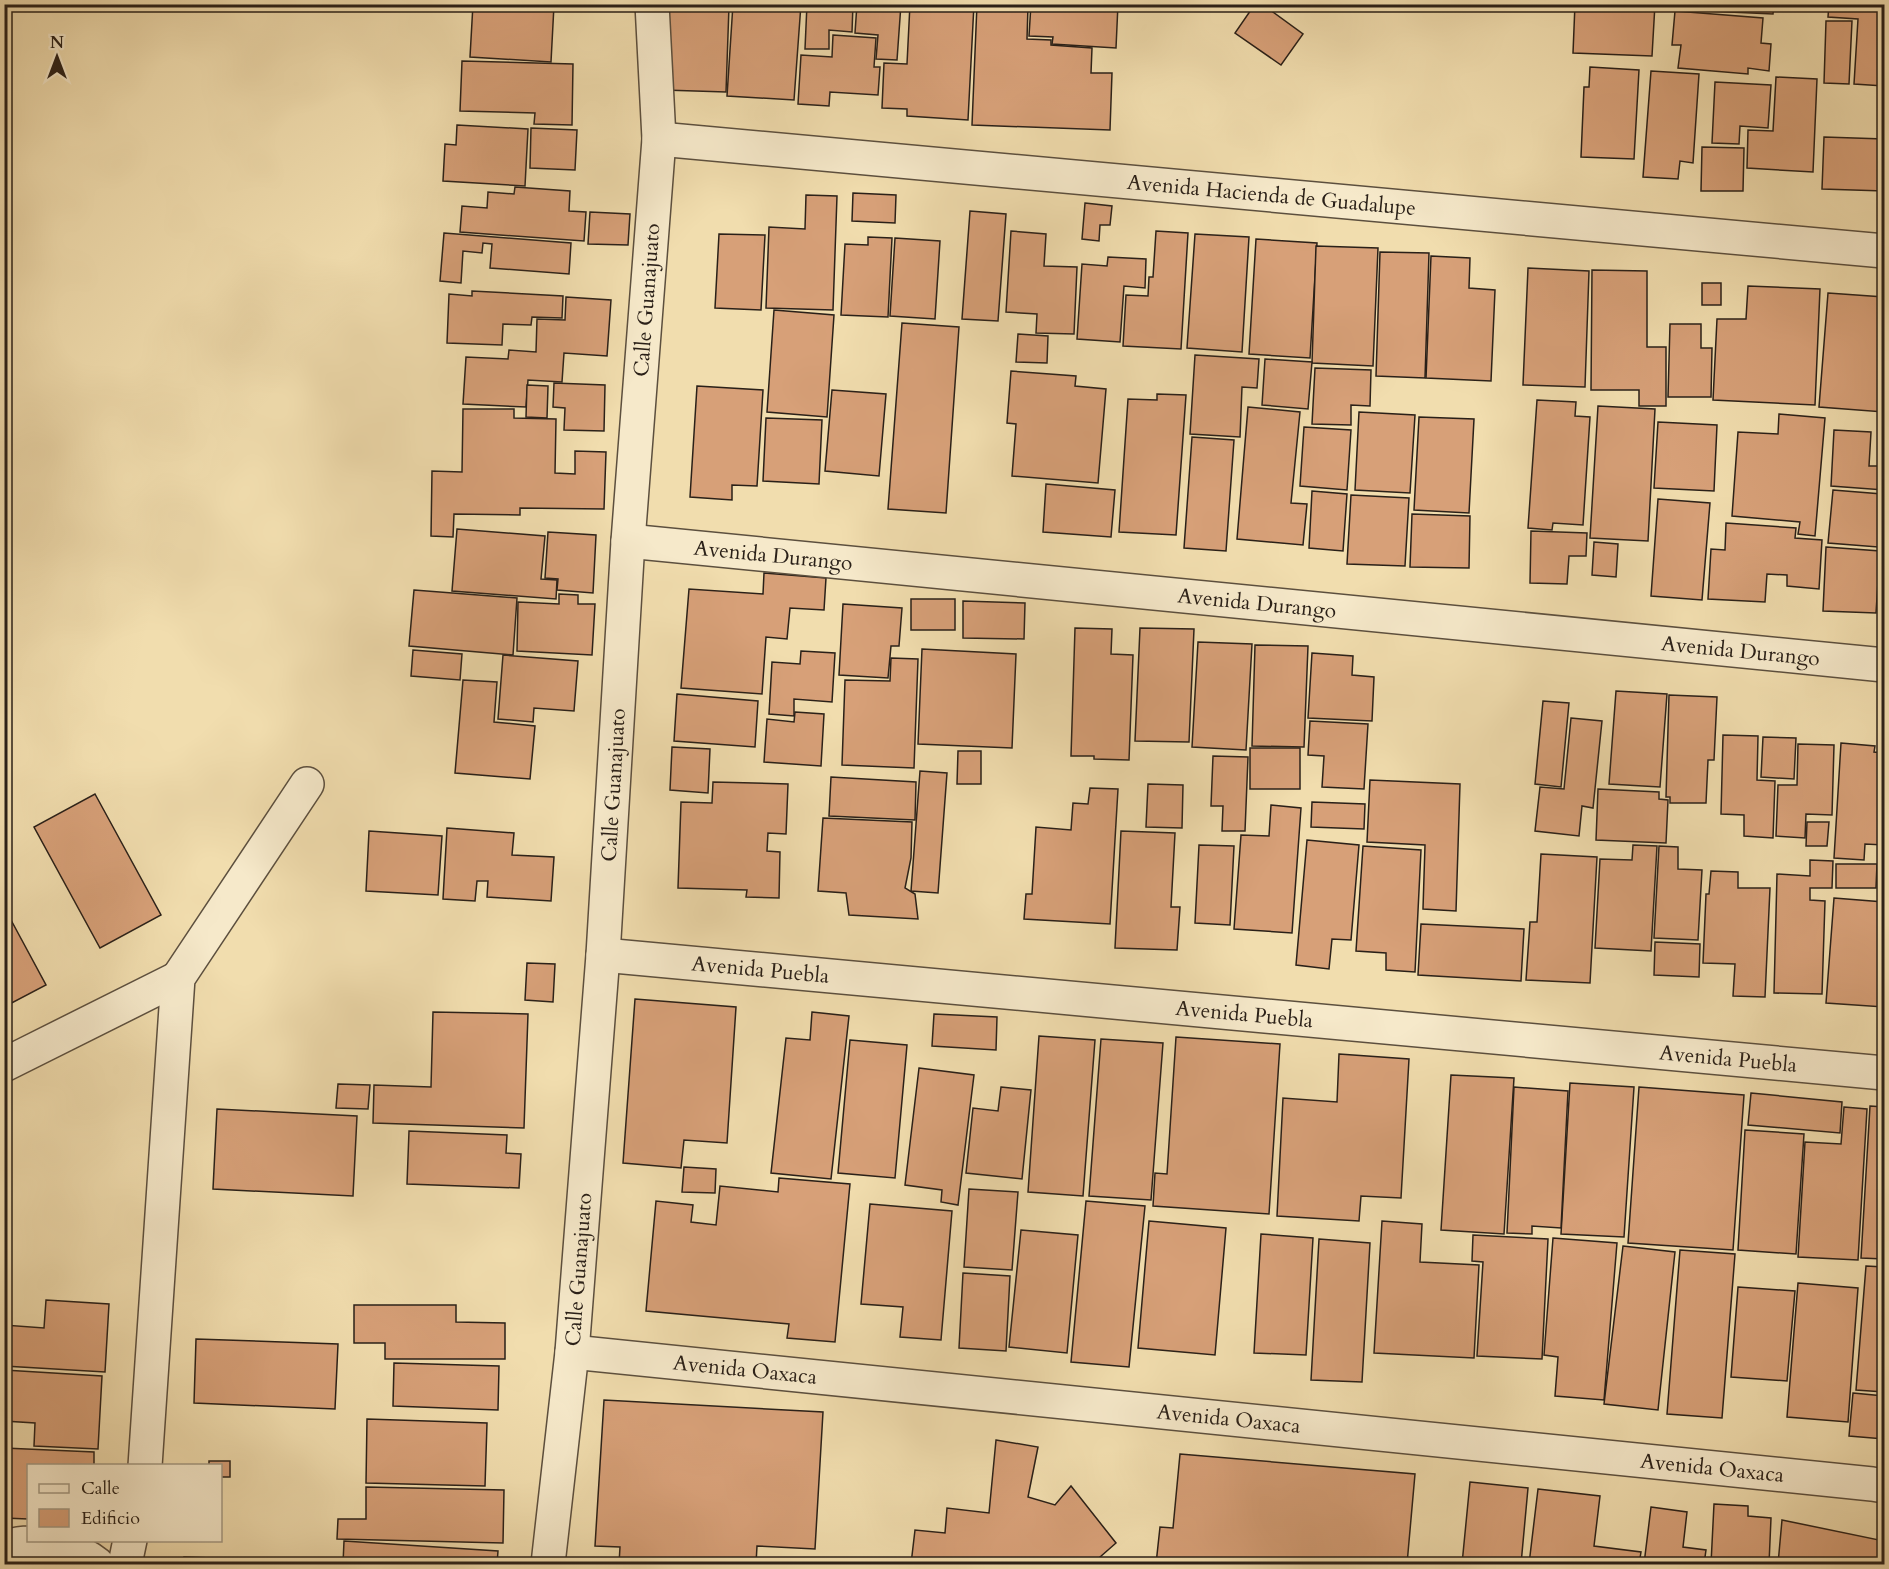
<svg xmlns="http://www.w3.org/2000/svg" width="1889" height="1569" viewBox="0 0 1889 1569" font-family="Cardo,serif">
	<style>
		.building { fill: #d7a078; stroke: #2a2018; stroke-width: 1.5 }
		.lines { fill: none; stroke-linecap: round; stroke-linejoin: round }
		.street-casing { stroke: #5c4f3e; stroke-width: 36 }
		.street { stroke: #f6e9ca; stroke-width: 33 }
		.labels { text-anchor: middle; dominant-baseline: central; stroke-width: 5; stroke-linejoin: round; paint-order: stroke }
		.street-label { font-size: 21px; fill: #2a2018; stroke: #f6e9ca }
	</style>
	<rect width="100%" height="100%" fill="#f1ddae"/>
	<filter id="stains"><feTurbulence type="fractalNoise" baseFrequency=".00333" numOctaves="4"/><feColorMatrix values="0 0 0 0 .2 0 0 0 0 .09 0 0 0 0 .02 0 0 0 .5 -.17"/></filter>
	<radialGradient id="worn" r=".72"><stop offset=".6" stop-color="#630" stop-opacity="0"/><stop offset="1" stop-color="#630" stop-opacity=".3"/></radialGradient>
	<g class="building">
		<path d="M473,4L554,5L551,62L470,57Z"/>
		<path d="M667,4L729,6L726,92L664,90Z"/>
		<path d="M733,4H801L794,100L727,96Z"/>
		<path d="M807,4H853L852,32L829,30V49H805Z"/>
		<path d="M857,4H901L897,60L876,59L878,35L855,33Z"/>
		<path d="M910,4H974L968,120L907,116V109L882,108L884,63L907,64Z"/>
		<path d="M977,4L1028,6L1027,39L1051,40V45L1092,48L1091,73H1112L1110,130L972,125Z"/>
		<path d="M1031,4H1118L1116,48L1052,44L1053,37L1029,36Z"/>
		<path d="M1255,4H1262L1303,34L1281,65L1235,33Z"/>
		<path d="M1575,4H1655L1652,56L1573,53Z"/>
		<path d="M1707,4H1774L1773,14L1707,11Z"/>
		<path d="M1829,4H1884V86L1854,84L1858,19L1828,17Z"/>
		<path d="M1675,11L1763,18L1761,43L1771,44L1769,71L1748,68V74L1678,68L1681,45H1672Z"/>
		<path d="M1826,21H1852L1849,84L1824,83Z"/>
		<path d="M833,35L876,38L874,67H880L878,95L830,92L829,106L798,104L801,55L832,57Z"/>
		<path d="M462,61L573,64L572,125L534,124L535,113L460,111Z"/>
		<path d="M1590,67L1639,70L1634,159L1581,157L1584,87H1589Z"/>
		<path d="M1651,71L1699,74L1693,163L1680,161L1678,179L1643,177Z"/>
		<path d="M1776,77L1817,79L1813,172L1747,168L1748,130L1773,131Z"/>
		<path d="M1715,82L1771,85L1768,128L1740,126L1739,144L1712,143Z"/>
		<path d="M457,125L528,129L525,186L443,181L445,144L456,145Z"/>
		<path d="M531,128L577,130L575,170L530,168Z"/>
		<path d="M1824,137L1884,139V191L1822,189Z"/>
		<path d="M1702,147L1744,148L1743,191H1701Z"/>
		<path d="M515,187L570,191L569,211L586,212L584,241L460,232L462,206L487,208L488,192L514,194Z"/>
		<path d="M853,193L896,195L895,223L852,221Z"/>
		<path d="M806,195L837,196L833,310L766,308L769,227L805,229Z"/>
		<path d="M1085,203L1112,206L1110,225H1100L1099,241L1082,239Z"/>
		<path d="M970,211L1006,214L998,321L962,319Z"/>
		<path d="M590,212L630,214L628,245L588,244Z"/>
		<path d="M1011,231L1046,234L1044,266L1077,267L1074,334L1036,333L1037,314L1006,312Z"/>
		<path d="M1156,231L1188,233L1181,349L1123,346L1126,295L1148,296L1149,277H1153Z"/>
		<path d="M444,233L571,243L569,274L490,268L492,244L483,243L482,253L463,251L461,283L440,281Z"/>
		<path d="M719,234L765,235L761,310L715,308Z"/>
		<path d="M1195,234L1249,237L1242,352L1187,348Z"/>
		<path d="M868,237L892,238L888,317L841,315L845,244L868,245Z"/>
		<path d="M895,238L940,241L935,319L890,316Z"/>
		<path d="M1256,239L1317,243L1310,358L1249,354Z"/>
		<path d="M1316,246L1378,248L1373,366L1312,363Z"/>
		<path d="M1380,252L1429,253L1425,378L1376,376Z"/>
		<path d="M1431,256L1470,258L1469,288L1495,290L1491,381L1426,378Z"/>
		<path d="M1108,257L1146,259L1145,288L1124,286L1120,342L1077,339L1082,264L1107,266Z"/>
		<path d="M1528,268L1589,271L1585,387L1523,385Z"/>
		<path d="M1592,270L1647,271V347H1666V406H1639V390H1591Z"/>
		<rect x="1702" y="283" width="19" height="22"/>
		<path d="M1748,286L1820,289L1815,405L1713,400L1717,319H1746Z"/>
		<path d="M472,291L563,296L562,318L532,317L531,325L503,324L502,345L447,343L449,294L472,296Z"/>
		<path d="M1828,293L1884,297V412L1819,407Z"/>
		<path d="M566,297L611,300L607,356L564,353L562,382L528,380L526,407L463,404L466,357L508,359L509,350L536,352L537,319L565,320Z"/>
		<path d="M774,310L834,315L827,417L767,412Z"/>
		<path d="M902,323L959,327L946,513L888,509Z"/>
		<path d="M1670,324H1701V348H1712L1711,397H1668Z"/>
		<path d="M1018,334L1048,336L1047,363L1016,362Z"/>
		<path d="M1195,355L1259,359L1257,388L1242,387L1240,437L1190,434Z"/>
		<path d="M1265,359L1312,362L1308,409L1262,405Z"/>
		<path d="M1315,368L1371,370L1370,406L1351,405V425L1312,424Z"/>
		<path d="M1011,371L1076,376L1075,386L1106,389L1098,483L1012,476L1016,424L1007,423Z"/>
		<path d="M554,383L605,385L604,431L564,430L565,408L553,407Z"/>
		<path d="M527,385L548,386L547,418L526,417Z"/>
		<path d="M697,386L763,390L757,486L732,485V500L690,497Z"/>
		<path d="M832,390L886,394L879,476L825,471Z"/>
		<path d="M1157,394L1186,395L1176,535L1119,532L1128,399L1157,400Z"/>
		<path d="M1537,400L1576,402L1575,416L1590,417L1583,525L1553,523L1552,530L1528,528Z"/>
		<path d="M1598,406L1655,409L1648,541L1590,538Z"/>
		<path d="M1248,407L1300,412L1291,503L1307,504L1303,545L1237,539Z"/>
		<path d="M463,409H514V418L556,419L555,473L575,474V451L606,452L604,509L520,508V515L454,514L453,537L431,536L432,471L462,472Z"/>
		<path d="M1359,412L1415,415L1410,493L1355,490Z"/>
		<path d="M1779,414L1825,418L1815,536L1798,534L1800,522L1732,516L1738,432L1778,434Z"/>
		<path d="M1419,417L1474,419L1469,513L1414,510Z"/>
		<path d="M766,418L822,420L819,484L763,481Z"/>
		<path d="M1658,422L1717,425L1714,491L1654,488Z"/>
		<path d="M1304,427L1351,430L1347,490L1300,486Z"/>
		<path d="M1834,430L1871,432L1869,466H1884V490L1831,486Z"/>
		<path d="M1192,437L1234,440L1226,551L1184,548Z"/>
		<path d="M1046,484L1115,490L1111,537L1043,532Z"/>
		<path d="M1833,490L1882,494L1878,547L1828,543Z"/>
		<path d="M1312,491L1347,494L1343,551L1309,548Z"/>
		<path d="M1351,495L1409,498L1405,566L1347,564Z"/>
		<path d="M1658,499L1710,503L1702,600L1651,596Z"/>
		<path d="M1412,514L1470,516L1469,568L1410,567Z"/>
		<path d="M1726,523L1796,528L1795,538L1822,540L1819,589L1787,586V575L1767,574L1765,602L1708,599L1711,549L1725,550Z"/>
		<path d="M457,529L545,536L541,579L557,580L556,599L452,591Z"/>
		<path d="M1531,531L1587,533L1586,556H1569L1567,584L1530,583Z"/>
		<path d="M548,532L596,535L593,593L557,590L558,579L545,578Z"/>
		<path d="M1594,542L1618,544L1616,577L1592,575Z"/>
		<path d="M1826,547L1880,551L1876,613L1823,611Z"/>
		<path d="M764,573L826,578L824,610L790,608L787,639L766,637L762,694L681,688L689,589L763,594Z"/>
		<path d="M414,590L517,598L513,655L409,646Z"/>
		<path d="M559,594L578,595V604H595L592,655L517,651L518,602L559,604Z"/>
		<rect x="911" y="599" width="44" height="31"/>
		<path d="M963,601L1025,603L1024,639L963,638Z"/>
		<path d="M843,604L902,608L899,646H891L888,678L839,675Z"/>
		<path d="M1075,628L1112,629L1111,654L1133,655L1129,760L1094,759V756H1071Z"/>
		<path d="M1140,628L1194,629L1189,742L1135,741Z"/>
		<path d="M1198,642L1252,644L1246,750L1192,747Z"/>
		<path d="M1255,645L1308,646L1304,747L1252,746Z"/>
		<path d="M922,649L1016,654L1012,748L918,744Z"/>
		<path d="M413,650L462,654L460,680L411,676Z"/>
		<path d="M801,651L835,653L832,702L794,699V716L769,714L772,662L800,664Z"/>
		<path d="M1312,653L1353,656L1352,675L1374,677L1372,721L1308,718Z"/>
		<path d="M503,655L578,661L574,711L534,708L533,722L498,719Z"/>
		<path d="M891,658L918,659L914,768L842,765L845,680L890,681Z"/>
		<path d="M463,680L497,682L494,722L535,726L530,779L455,773Z"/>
		<path d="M1616,691L1667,694L1660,787L1609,784Z"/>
		<path d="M677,694L758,701L755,747L674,741Z"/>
		<path d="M1669,695L1717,697L1714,760H1708L1706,803H1670V797H1666Z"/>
		<path d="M1543,701L1569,703L1561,787L1535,784Z"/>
		<path d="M795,712L824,714L821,766L764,762L767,719L794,722Z"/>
		<path d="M1571,718L1602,721L1593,808L1582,806L1579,836L1535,831L1540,787L1564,789Z"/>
		<path d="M1310,721L1368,724L1364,789L1322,787L1324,756L1308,755Z"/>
		<path d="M1723,735L1758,736L1757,780L1775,781L1773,838L1744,836V815L1721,814Z"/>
		<path d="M1763,737L1796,738L1794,779L1761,777Z"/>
		<path d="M1841,743L1875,746L1874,752L1884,753V845L1865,844L1864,860L1834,858Z"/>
		<path d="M1798,744L1834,745L1832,815L1806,814L1805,838L1776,836L1778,785H1797Z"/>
		<path d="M672,747L710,749L708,793L670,790Z"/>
		<rect x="1250" y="748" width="50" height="41"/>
		<path d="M958,751H981V784H957Z"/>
		<path d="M1213,756L1248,757L1245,831H1222L1223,806H1211Z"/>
		<path d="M920,771L947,773L938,893L911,891Z"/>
		<path d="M831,777L916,782L915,820L829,816Z"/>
		<path d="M1370,780L1460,784L1456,911L1423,909L1425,845L1367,842Z"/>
		<path d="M713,782L788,784L786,834L768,833L767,851L780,852L779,898L746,897L747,890L678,888L681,802L712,803Z"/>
		<path d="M1148,784L1183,785L1182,828L1146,827Z"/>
		<path d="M1090,788L1118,789L1110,924L1024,919L1026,894H1032L1036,827L1071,830L1073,803L1088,804Z"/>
		<path d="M1598,789L1659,792V799L1668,800L1666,843L1596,840Z"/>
		<path d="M95,794L161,915L100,948L34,827Z"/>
		<path d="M1312,802L1365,804L1364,829L1311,827Z"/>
		<path d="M1271,805L1301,808L1292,933L1234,929L1241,835L1269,836Z"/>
		<path d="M823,818L912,822L911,858L905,888L915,894L918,919L849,915L846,893L818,891Z"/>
		<path d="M1807,822H1829L1827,846H1806Z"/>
		<path d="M447,828L514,833L512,855L554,857L551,901L487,897L488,881H477L475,901L443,899Z"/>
		<path d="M369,831L442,836L438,895L366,891Z"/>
		<path d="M1121,831L1175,833L1171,907H1180L1177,950L1115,948Z"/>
		<path d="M1307,840L1359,845L1351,940L1332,939L1329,969L1296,965Z"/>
		<path d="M1199,845L1234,846L1230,925L1195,923Z"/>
		<path d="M1633,845L1657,846L1651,951L1595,948L1600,859L1632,860Z"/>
		<path d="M1363,846L1421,850L1415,972L1386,970V953L1356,951Z"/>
		<path d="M1659,846L1678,847V869L1702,870L1698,940L1654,938Z"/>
		<path d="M1541,854L1597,857L1590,983L1526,980L1530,922H1537Z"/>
		<path d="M1810,860L1833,861L1832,888H1810V900L1825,901L1822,994L1774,993L1777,874L1810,876Z"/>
		<path d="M1836,864H1877L1876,888H1836Z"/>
		<path d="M1711,871L1738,872V888H1770L1765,997L1733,996L1735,964L1703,963L1706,894H1709Z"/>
		<path d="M1834,898L1884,902V1007L1826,1003Z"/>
		<path d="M4,907L46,985L4,1007Z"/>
		<path d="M1421,924L1524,929L1521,981L1418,975Z"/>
		<path d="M1655,942L1700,944L1699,977L1654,975Z"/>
		<path d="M527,963L555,964L553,1002L525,1000Z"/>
		<path d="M635,999L736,1007L727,1143L684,1140L681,1168L623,1163Z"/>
		<path d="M433,1012L528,1014L524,1128L373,1123L374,1085L431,1087Z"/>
		<path d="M812,1012L849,1016L831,1179L771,1173L786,1038L810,1040Z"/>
		<path d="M934,1014L997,1017L996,1050L932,1046Z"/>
		<path d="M1039,1036L1095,1040L1083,1196L1028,1192Z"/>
		<path d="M1176,1037L1280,1044L1269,1214L1153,1206L1155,1173L1167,1174Z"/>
		<path d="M1101,1039L1163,1043L1151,1200L1089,1196Z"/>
		<path d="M850,1040L907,1045L895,1178L838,1173Z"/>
		<path d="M1339,1054L1409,1059L1401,1198L1361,1196L1359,1221L1277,1216L1283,1098L1337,1102Z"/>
		<path d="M919,1068L974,1075L958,1205L941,1202L942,1190L905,1185Z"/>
		<path d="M1451,1075L1514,1078L1504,1234L1441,1230Z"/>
		<path d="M1570,1083L1634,1087L1624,1237L1561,1234Z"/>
		<path d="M338,1084L370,1085L368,1109L336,1108Z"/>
		<path d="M1001,1087L1031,1090L1022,1179L966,1173L973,1108L998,1111Z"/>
		<path d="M1514,1087L1568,1091L1561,1228L1532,1226V1234L1507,1233Z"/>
		<path d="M1639,1087L1744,1095L1733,1250L1628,1243Z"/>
		<path d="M1751,1093L1842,1102L1840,1133L1748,1125Z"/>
		<path d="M1870,1106L1884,1107V1259L1861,1258Z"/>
		<path d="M1844,1107L1867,1109L1858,1260L1798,1257L1805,1142L1841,1144Z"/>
		<path d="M217,1109L357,1116L353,1196L213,1189Z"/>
		<path d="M1745,1130L1804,1134L1796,1254L1738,1250Z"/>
		<path d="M409,1131L507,1135L506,1153L521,1154L519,1188L407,1184Z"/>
		<path d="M684,1167L716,1169L715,1193L682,1192Z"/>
		<path d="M779,1178L850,1184L835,1342L787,1338L789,1324L646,1311L656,1201L693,1205L691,1222L716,1225L720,1186L778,1192Z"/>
		<path d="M969,1189L1018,1192L1012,1270L964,1267Z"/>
		<path d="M1086,1201L1145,1206L1129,1367L1071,1362Z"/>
		<path d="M870,1204L952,1211L941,1340L900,1337L903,1307L861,1304Z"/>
		<path d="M1149,1221L1226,1228L1215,1355L1138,1348Z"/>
		<path d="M1382,1221L1422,1224L1420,1262L1479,1265L1474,1358L1374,1353Z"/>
		<path d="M1021,1230L1078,1235L1067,1353L1009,1347Z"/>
		<path d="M1261,1234L1313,1238L1306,1355L1254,1353Z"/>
		<path d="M1473,1235L1548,1239L1542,1359L1477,1356L1483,1262L1472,1261Z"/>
		<path d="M1553,1238L1617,1243L1604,1400L1555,1396L1558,1357L1544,1355Z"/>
		<path d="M1319,1239L1370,1243L1362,1382L1311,1380Z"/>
		<path d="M1623,1246L1675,1252L1658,1410L1604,1404Z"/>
		<path d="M1680,1250L1735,1254L1722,1418L1667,1414Z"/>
		<path d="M1866,1266L1884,1267V1392L1856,1390Z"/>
		<path d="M963,1273L1010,1276L1006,1351L959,1348Z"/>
		<path d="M1798,1283L1858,1288L1848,1422L1787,1417Z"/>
		<path d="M1738,1287L1795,1291L1787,1381L1731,1377Z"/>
		<path d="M46,1300L109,1304L105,1372L4,1366V1325L44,1328Z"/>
		<path d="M354,1305H456V1322L505,1323V1359H385V1343H354Z"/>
		<path d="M196,1339L338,1344L335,1409L194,1403Z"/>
		<path d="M394,1363L499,1366L498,1410L393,1406Z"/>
		<path d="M4,1370L102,1376L98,1449L34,1446L35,1423L4,1421Z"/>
		<path d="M1853,1393L1884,1396V1439L1849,1436Z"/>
		<path d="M604,1400L823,1412L815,1549L757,1546L756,1564H619L620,1547L595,1546Z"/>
		<path d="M367,1419L487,1423L485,1486L366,1483Z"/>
		<path d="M996,1440L1038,1447L1028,1497L1055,1505L1071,1486L1116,1543L1092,1564H911L915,1530L945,1533L947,1508L989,1513Z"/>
		<path d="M4,1448L94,1452V1466H28V1519L4,1518Z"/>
		<path d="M1180,1454L1415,1474L1407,1564H1156L1160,1527L1173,1528Z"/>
		<path d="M209,1461H230V1477H220V1466H209Z"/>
		<path d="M1470,1482L1528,1488L1521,1564H1462Z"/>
		<path d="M366,1487L504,1490L503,1543L337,1539L338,1519H366Z"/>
		<path d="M1538,1489L1600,1496L1594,1546L1641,1552L1639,1564H1529Z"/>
		<path d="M1714,1504L1748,1506V1516L1771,1518L1769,1564H1711Z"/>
		<path d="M1651,1507L1687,1512L1683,1547L1706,1550L1704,1564H1644Z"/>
		<path d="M1782,1520L1884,1541V1564H1778Z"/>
		<path d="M344,1541L498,1551L497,1564H343Z"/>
		<path d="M184,1557L322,1562V1564H184Z"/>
	</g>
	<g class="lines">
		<g class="street-casing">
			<g id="street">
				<path id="s1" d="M659,139L1884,251"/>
				<path id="s2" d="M628,541L1884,665"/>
				<path id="s3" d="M603,955L1884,1073"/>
				<path d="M4,1065L178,978"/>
				<path id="s4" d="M572,1352L1872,1484L1884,1486"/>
				<path d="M145,1466L178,978L307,784"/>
				<path d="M4,1547C12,1545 21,1543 29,1543C51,1541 80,1550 97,1564"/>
				<path d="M125,1564L130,1540"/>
				<path id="s5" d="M548,1564L572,1352L603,955L628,541L659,139L652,4"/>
			</g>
		</g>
		<use href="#street" class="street"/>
	</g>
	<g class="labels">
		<g class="street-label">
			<text stroke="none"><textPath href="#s1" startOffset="615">Avenida Hacienda de Guadalupe</textPath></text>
			<text stroke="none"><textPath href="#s5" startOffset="1268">Calle Guanajuato</textPath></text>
			<text stroke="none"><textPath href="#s2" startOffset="146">Avenida Durango</textPath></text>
			<text stroke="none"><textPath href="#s2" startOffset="632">Avenida Durango</textPath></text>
			<text stroke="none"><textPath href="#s2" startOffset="1118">Avenida Durango</textPath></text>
			<text stroke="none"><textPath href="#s5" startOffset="782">Calle Guanajuato</textPath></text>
			<text stroke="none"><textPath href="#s3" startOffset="158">Avenida Puebla</textPath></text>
			<text stroke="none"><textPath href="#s3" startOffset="644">Avenida Puebla</textPath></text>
			<text stroke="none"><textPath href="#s3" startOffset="1130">Avenida Puebla</textPath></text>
			<text stroke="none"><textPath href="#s5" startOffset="296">Calle Guanajuato</textPath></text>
			<text stroke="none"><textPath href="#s4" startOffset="174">Avenida Oaxaca</textPath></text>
			<text stroke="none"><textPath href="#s4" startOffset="660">Avenida Oaxaca</textPath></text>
			<text stroke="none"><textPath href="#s4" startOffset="1146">Avenida Oaxaca</textPath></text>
		</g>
	</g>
	<rect width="1889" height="1569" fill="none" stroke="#f1ddae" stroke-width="24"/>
	<rect x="6" y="6" width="1877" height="1557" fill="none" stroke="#2a2018" stroke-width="3"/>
	<rect x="12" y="12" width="1865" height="1545" fill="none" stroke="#2a2018" stroke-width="1.5"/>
	<rect x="27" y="1464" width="195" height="78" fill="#f6e9ca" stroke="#a49983" stroke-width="1.5"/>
	<rect x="39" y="1484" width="30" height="9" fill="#f6e9ca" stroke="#a49983" stroke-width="1.5"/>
	<text x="81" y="1494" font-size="18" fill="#2a2018">Calle</text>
	<rect x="39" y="1509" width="30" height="18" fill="#d7a078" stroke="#a49983" stroke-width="1.5"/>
	<text x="81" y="1524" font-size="18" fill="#2a2018">Edificio</text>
	<g transform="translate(57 57)" stroke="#f6e9ca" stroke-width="4.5" paint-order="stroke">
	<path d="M0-4.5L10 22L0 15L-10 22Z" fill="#2a2018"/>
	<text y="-9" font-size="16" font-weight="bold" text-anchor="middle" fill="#2a2018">N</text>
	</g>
	<rect width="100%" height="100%" filter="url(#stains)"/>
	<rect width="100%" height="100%" fill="url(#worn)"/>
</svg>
